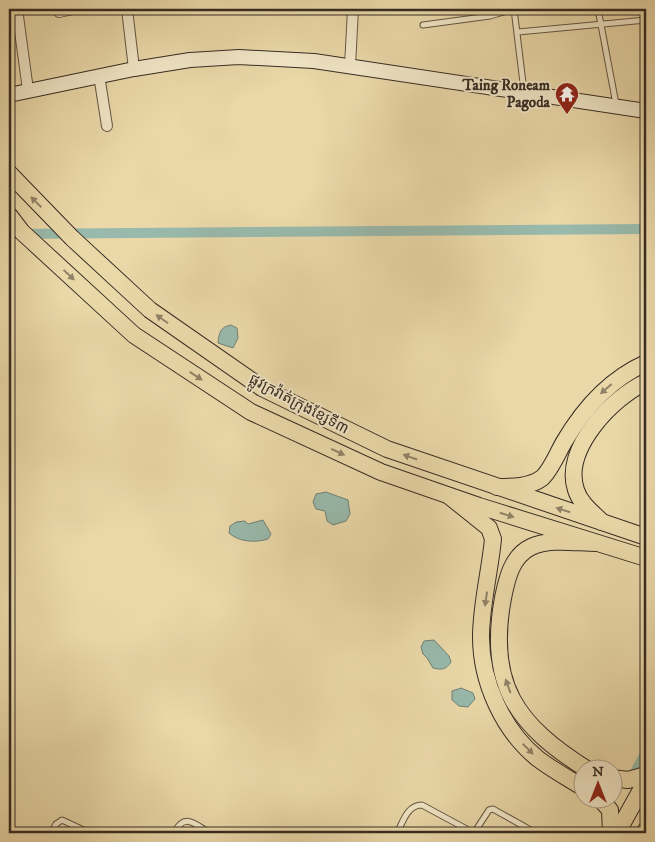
<svg xmlns="http://www.w3.org/2000/svg" width="655" height="842" viewBox="0 0 655 842" font-family="'IM FELL DW Pica','Noto Sans Khmer',serif">
	<style>
		.water { fill: #98b9ab; stroke: #718175 }
		.lines { fill: none; stroke-linecap: round; stroke-linejoin: round }
		.canal { stroke: #98b9ab; stroke-width: 10 }
		.service-casing { stroke: #645744; stroke-width: 7 }
		.minor-casing { stroke: #645744; stroke-width: 12 }
		.secondary-casing { stroke: #372c23; stroke-width: 16 }
		.primary-casing { stroke: #372c23; stroke-width: 18 }
		.trunk-casing { stroke: #372c23; stroke-width: 18 }
		.service { stroke: #f1e6c7; stroke-width: 5 }
		.minor { stroke: #f1e6c7; stroke-width: 10 }
		.secondary { stroke: #f1e6c7; stroke-width: 14 }
		.primary { stroke: #ead8a9; stroke-width: 16 }
		.trunk { stroke: #ead8a9; stroke-width: 16 }
		.oneway { fill: #908266 }
		.labels { text-anchor: middle; dominant-baseline: central; stroke-width: 4; stroke-linejoin: round; paint-order: stroke }
		.poi-label { font-size: 15px; font-weight: bold; fill: #372c23; stroke: #f1e6c7; text-anchor: end }
		.street-label { font-size: 15px; fill: #372c23; stroke: #f1e6c7 }
	</style>
	<rect width="100%" height="100%" fill="#ead8a9"/>
	<filter id="stains"><feTurbulence type="fractalNoise" baseFrequency=".004" numOctaves="4"/><feColorMatrix values="0 0 0 0 .2 0 0 0 0 .09 0 0 0 0 .02 0 0 0 .5 -.17"/></filter>
	<radialGradient id="worn" r=".72"><stop offset=".6" stop-color="#630" stop-opacity="0"/><stop offset="1" stop-color="#630" stop-opacity=".3"/></radialGradient>
	<g class="water">
		<path d="M231,325L237,328L238,338L233,348L218,343C219,333 220,327 231,325Z"/>
		<path d="M326,492L348,500L350,514L346,521L333,525L327,521L325,511L316,509L313,502L316,494Z"/>
		<path d="M263,520L271,534L268,539C255,543 239,542 229,533L230,526L236,522L245,521L248,524Z"/>
		<path d="M434,640L449,656L451,662C446,670 441,670 433,668L427,658L423,654L421,647L424,641Z"/>
		<path d="M461,688L473,693L475,699L468,707L459,706L452,700V691Z"/>
	</g>
	<g class="lines">
		<g class="canal">
			<path d="M9,234L646,229"/>
			<path d="M634,774L646,752"/>
		</g>
		<g class="service-casing">
			<g id="service">
				<path d="M514,9L524,91"/>
				<path d="M598,9L616,104"/>
				<path d="M423,25L490,16L514,9"/>
				<path d="M518,32L646,20"/>
				<path d="M51,833L56,824L62,820L90,833"/>
				<path d="M174,833C185,812 194,824 210,833"/>
				<path d="M397,833C403,822 407,805 422,805L474,833"/>
				<path d="M474,833L489,810L493,809L536,833"/>
			</g>
		</g>
		<g class="minor-casing">
			<g id="minor">
				<path d="M17,9L28,90"/>
				<path d="M127,9L134,69"/>
				<path d="M59,12L73,9"/>
				<path d="M350,66L353,9"/>
				<path d="M99,75L107,126"/>
			</g>
		</g>
		<g class="secondary-casing">
			<path id="secondary" d="M9,95L134,69L190,60L239,57L314,61L646,111"/>
		</g>
		<g class="primary-casing">
			<g id="primary">
				<path d="M9,173L72,238L150,310L262,388L387,449L646,537"/>
				<path d="M9,215L22,232L134,335L251,412L381,472L479,506L646,558"/>
			</g>
		</g>
		<g class="trunk-casing">
			<g id="trunk">
				<path d="M497,487C512,487 530,487 542,478C551,470 558,452 564,442C584,408 610,379 646,363"/>
				<path d="M449,496L489,528L493,539C490,571 481,605 481,637C481,682 503,730 537,758C551,769 568,778 582,787"/>
				<path d="M602,522C592,512 580,503 576,490C562,449 613,397 646,382"/>
				<path d="M588,770C516,725 487,684 503,598C507,578 512,556 531,547C549,538 577,543 596,543"/>
				<path d="M612,778L628,780L646,775"/>
				<path d="M601,800L610,810L611,833"/>
				<path d="M617,833L646,781"/>
				<path d="M644,833L646,830"/>
			</g>
		</g>
		<use href="#service" class="service"/>
		<use href="#minor" class="minor"/>
		<use href="#secondary" class="secondary"/>
		<use href="#primary" class="primary"/>
		<use href="#trunk" class="trunk"/>
	</g>
	<defs><path id="oneway-solid" d="M-6-.8H1V-3.2L6.5 0L1 3.2V.8H-6Z" transform="scale(1.25)"/></defs>
	<g class="oneway">
		<use href="#oneway-solid" transform="translate(36 202) rotate(-135)"/>
		<use href="#oneway-solid" transform="translate(69 275) rotate(43)"/>
		<use href="#oneway-solid" transform="translate(162 319) rotate(-145)"/>
		<use href="#oneway-solid" transform="translate(196 376) rotate(33)"/>
		<use href="#oneway-solid" transform="translate(606 389) rotate(139)"/>
		<use href="#oneway-solid" transform="translate(338 452) rotate(25)"/>
		<use href="#oneway-solid" transform="translate(410 457) rotate(-161)"/>
		<use href="#oneway-solid" transform="translate(563 510) rotate(-162)"/>
		<use href="#oneway-solid" transform="translate(507 515) rotate(17)"/>
		<use href="#oneway-solid" transform="translate(486 599) rotate(98)"/>
		<use href="#oneway-solid" transform="translate(508 686) rotate(-110)"/>
		<use href="#oneway-solid" transform="translate(528 749) rotate(45)"/>
	</g>
	<defs>
		<g id="temple-pin" transform="scale(1.25)"><path d="M0 17L-7.5 6A9.5 9.5 0 1 1 7.5 6Z" fill="#8f2418" stroke="#f1e6c7"/><path d="M0-6L5-2H3V0L6.5 2.5H4V6H1.5V3h-3V6H-4V2.5H-6.5L-3 0V-2H-5Z" fill="#fff"/></g>
	</defs>
	<g fill-rule="evenodd">
		<use href="#temple-pin" x="567" y="94"/>
	</g>
	<g class="labels">
		<g class="poi-label">
			<text x="550" y="85">Taing Roneam<tspan x="550" dy="17">Pagoda</tspan></text>
		</g>
		<g class="street-label">
			<text transform="translate(299 404) rotate(28)">ផ្លូវក្រវ៉ាត់ក្រុងខ្សែទី៣</text>
		</g>
	</g>
	<rect width="655" height="842" fill="none" stroke="#ead8a9" stroke-width="30"/>
	<rect x="10" y="10" width="635" height="822" fill="none" stroke="#372c23" stroke-width="2.5"/>
	<rect x="15" y="15" width="625" height="812" fill="none" stroke="#372c23"/>
	<g transform="translate(598 784)"><circle r="24" fill="#f1e6c7" stroke="#a79c85"/>
	<path d="M0-4L9 19L0 12L-9 19Z" fill="#8f2418"/>
	<text y="-8" font-size="14" font-weight="bold" text-anchor="middle" fill="#372c23">N</text>
	</g>
	<rect width="100%" height="100%" filter="url(#stains)"/>
	<rect width="100%" height="100%" fill="url(#worn)"/>
</svg>
